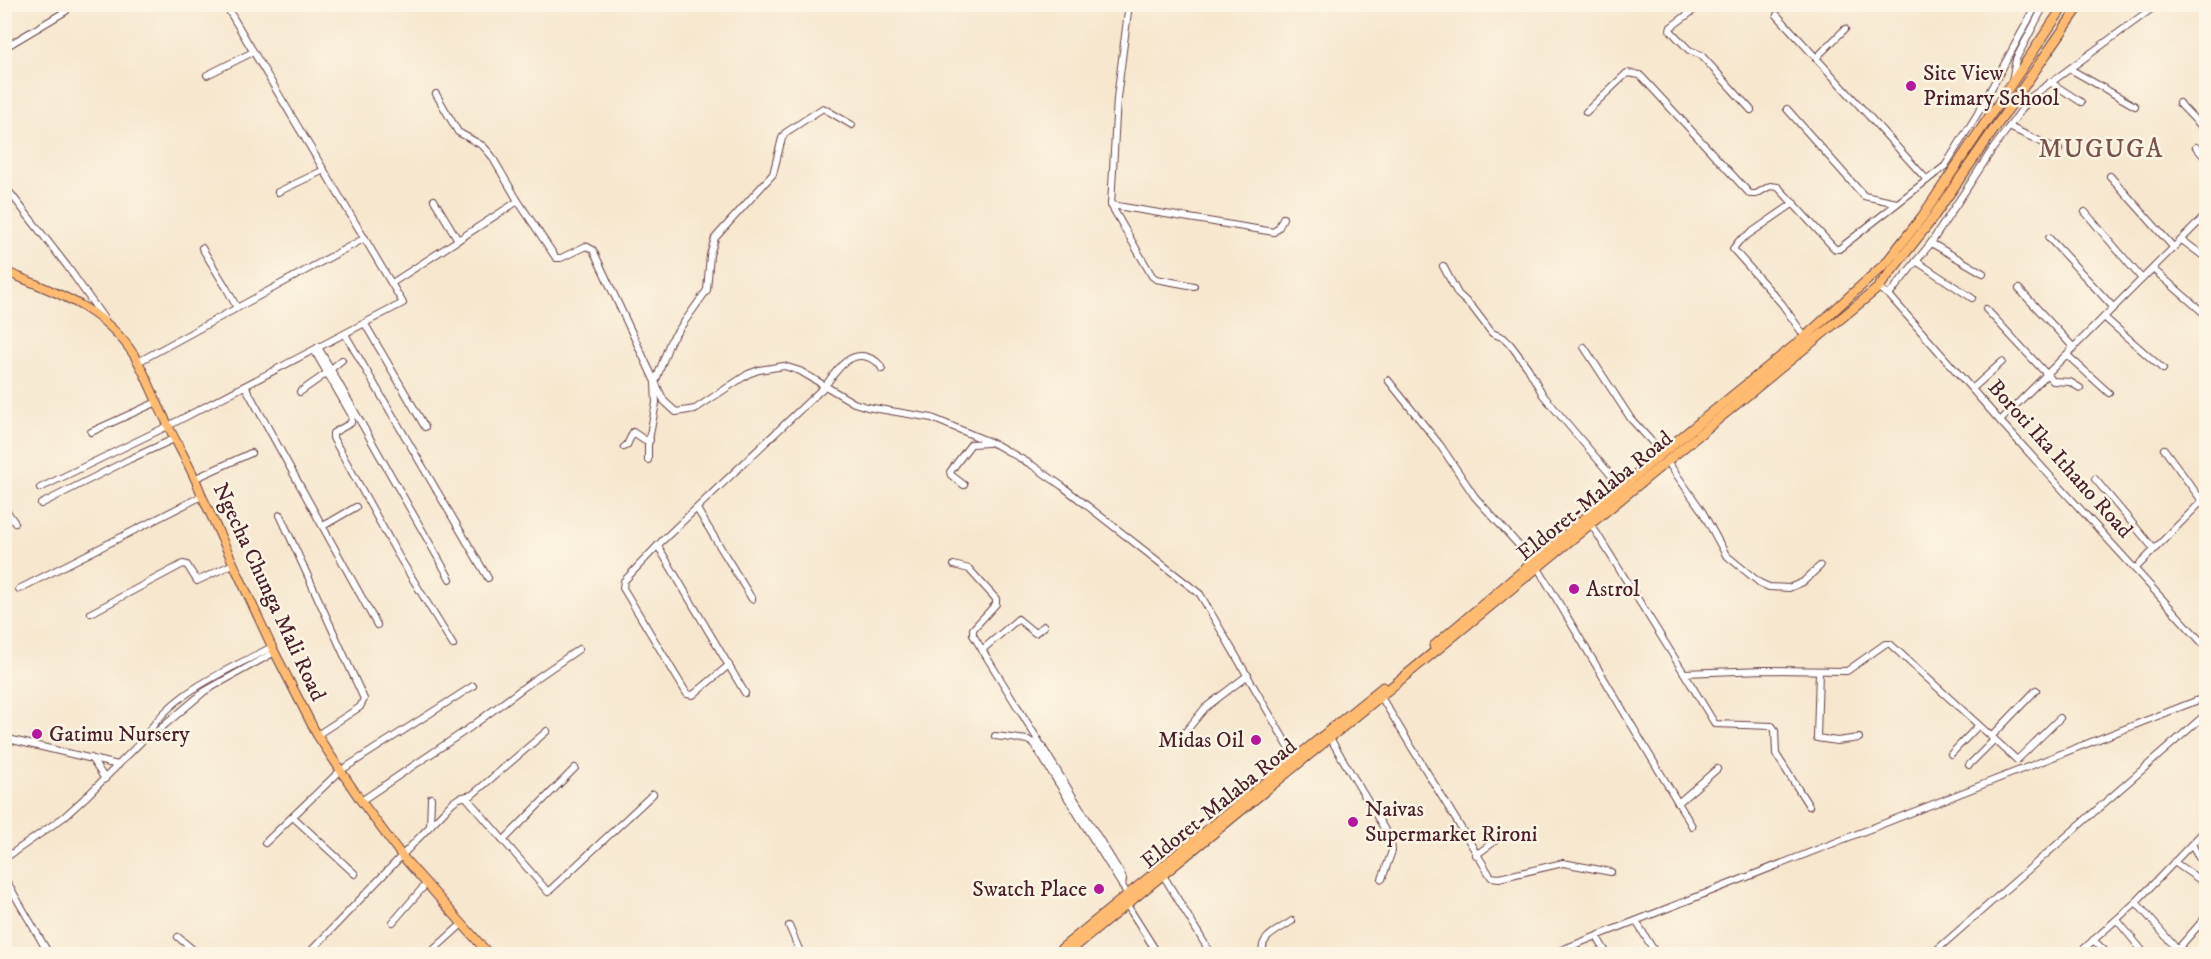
<svg xmlns="http://www.w3.org/2000/svg" width="2211" height="959" viewBox="0 0 2211 959" font-family="'IM FELL DW Pica',serif">
	<style>
		.lines { fill: none; stroke-linecap: round; stroke-linejoin: round }
		.minor-casing { stroke: #643d44; stroke-width: 8 }
		.major-casing { stroke: #643d44; stroke-width: 10 }
		.highway-casing { stroke: #643d44; stroke-width: 11 }
		.minor { stroke: #fff; stroke-width: 6 }
		.major { stroke: #ffbb71; stroke-width: 8 }
		.highway { stroke: #ffbb71; stroke-width: 9 }
		.poi-dot { fill: #b5179e; stroke: #fcf5e5; stroke-width: 2 }
		.labels { text-anchor: middle; dominant-baseline: central; stroke-width: 5; stroke-linejoin: round; paint-order: stroke }
		.poi-label { font-size: 22px; fill: #4a1f2b; stroke: #fcf5e5; text-anchor: start }
		.street-label { font-size: 22px; fill: #4a1f2b; stroke: #fcf5e5 }
		.quarter-label { font-size: 26px; letter-spacing: 1.5px; fill: #79514d; stroke: #fcf5e5 }
	</style>
	<rect width="100%" height="100%" fill="#fcf5e5"/>
	<filter id="ink" filterUnits="userSpaceOnUse"><feTurbulence type="fractalNoise" baseFrequency=".0167" numOctaves="2"/><feDisplacementMap in="SourceGraphic" scale="12" xChannelSelector="R" yChannelSelector="G"/><feConvolveMatrix kernelMatrix="1 2 1 2 8 2 1 2 1" color-interpolation-filters="sRGB"/></filter>
	<filter id="wash" filterUnits="userSpaceOnUse"><feTurbulence type="fractalNoise" baseFrequency=".008" numOctaves="4" result="noise"/><feDisplacementMap in="SourceGraphic" scale="24" xChannelSelector="R" yChannelSelector="G"/><feGaussianBlur stdDeviation="1.35" result="paint"/><feColorMatrix in="noise" values="0 0 0 0 0 0 0 0 0 0 0 0 0 0 0 0 0 1.4 0 .05"/><feComposite in="paint" operator="in"/></filter>
	<g filter="url(#wash)">
		<rect width="100%" height="100%" fill="#f7e7cf"/>
	</g>
	<g filter="url(#ink)">
		<g class="lines">
			<g class="minor-casing">
				<g id="minor">
					<path d="M1129,4L1117,98L1111,205L1152,276L1156,279L1194,286"/>
					<path d="M1702,4L1671,27L1670,30L1689,50L1701,55L1751,110"/>
					<path d="M1777,15L1927,180"/>
					<path d="M4,48L66,11"/>
					<path d="M1816,58L1845,29"/>
					<path d="M2070,69L2135,106"/>
					<path d="M207,75L253,52"/>
					<path d="M2012,81L2016,59L2045,4"/>
					<path d="M2050,82L2081,102"/>
					<path d="M436,94L458,132L483,146L491,155L518,201"/>
					<path d="M2179,103L2206,131"/>
					<path d="M1787,109L1864,196L1897,203"/>
					<path d="M1586,112L1627,73L1640,75L1750,194H1756L1770,186L1778,187L1835,249H1839L1945,166L1978,113L2037,4"/>
					<path d="M2009,127L2059,150"/>
					<path d="M2196,147L2206,159"/>
					<path d="M2110,176L2174,248"/>
					<path d="M4,185L67,266L105,320"/>
					<path d="M278,192L324,170"/>
					<path d="M434,200L458,240"/>
					<path d="M1794,203L1739,241L1733,249L1782,304L1805,337"/>
					<path d="M1111,205L1274,232L1279,227L1283,218"/>
					<path d="M2085,212L2142,279"/>
					<path d="M2049,238L2114,308"/>
					<path d="M2182,240L2206,258"/>
					<path d="M1931,243L1983,273"/>
					<path d="M202,248L227,289L237,308"/>
					<path d="M1916,261L1972,298"/>
					<path d="M1443,266L1458,294L1473,308L1492,333L1504,338L1510,344L1528,368L1543,395L1621,487"/>
					<path d="M2153,269L2206,315"/>
					<path d="M392,283L518,201L556,258H561L586,246L593,250L664,401L676,412L695,409L748,374L759,370L784,366L800,371L854,403L867,407L932,418L997,445L1032,465L1062,486L1200,594L1295,758"/>
					<path d="M1878,288L1889,295L2000,421L2206,647"/>
					<path d="M2019,289L2074,348"/>
					<path d="M1889,295L1931,243L1992,150L2031,97L2158,4"/>
					<path d="M1986,309L2053,381L2070,382L2080,388"/>
					<path d="M2104,317L2163,369"/>
					<path d="M365,324L425,427"/>
					<path d="M345,334L488,578"/>
					<path d="M318,347L450,579"/>
					<path d="M1584,347L1631,419L1662,453"/>
					<path d="M314,350L352,416L351,423L333,433V438L398,555L453,645"/>
					<path d="M2067,355L2109,393"/>
					<path d="M138,362L365,238"/>
					<path d="M331,369L342,360"/>
					<path d="M1388,380L1440,445L1475,497L1533,561"/>
					<path d="M245,386L377,625"/>
					<path d="M1972,389L2002,362"/>
					<path d="M300,392L327,373"/>
					<path d="M2000,421L2206,215"/>
					<path d="M91,432L157,402"/>
					<path d="M624,447L627,445L633,432L645,440H650"/>
					<path d="M2164,449L2202,501"/>
					<path d="M648,460V445L656,403L655,383L670,342L707,290L710,255L715,238L773,174L782,138L785,133L823,108L852,125"/>
					<path d="M1667,461L1702,511L1726,555L1760,583L1769,587L1789,588L1803,582L1820,566"/>
					<path d="M196,478L251,453"/>
					<path d="M2095,479L2154,549"/>
					<path d="M964,485L951,475L950,472L971,444L988,443"/>
					<path d="M40,488L168,426L403,303L225,4"/>
					<path d="M41,504L130,459L174,439"/>
					<path d="M4,507L15,523"/>
					<path d="M697,509L752,599"/>
					<path d="M280,515L364,699L360,707L317,735"/>
					<path d="M1591,524L1684,673L1764,670L1847,671L1885,644H1890L2017,760L2060,718"/>
					<path d="M323,526L356,507"/>
					<path d="M658,546L745,693"/>
					<path d="M954,565L969,569L996,599V604L973,629V635L1121,874L1123,879L1122,886"/>
					<path d="M1538,568L1692,826"/>
					<path d="M2135,569L2206,497"/>
					<path d="M19,589L202,496"/>
					<path d="M91,613L183,564L187,565L197,581L233,564"/>
					<path d="M982,650L1018,619L1035,633L1044,626"/>
					<path d="M729,665L693,695L687,694L623,588L624,581L662,541L825,386C835,373 848,351 867,357C875,360 879,362 882,369"/>
					<path d="M1819,671L1817,738L1837,741L1859,738"/>
					<path d="M1684,673L1715,724L1772,726L1775,730L1776,754L1809,806"/>
					<path d="M1381,697L1491,877L1499,878L1563,863L1611,872"/>
					<path d="M995,736L1028,740L1034,744L1128,895"/>
					<path d="M1182,736L1205,708L1248,675"/>
					<path d="M1991,737L2036,690"/>
					<path d="M4,738L118,765"/>
					<path d="M1330,738L1391,840L1392,851L1382,879"/>
					<path d="M144,739C171,692 226,671 272,647"/>
					<path d="M1951,754L1978,726"/>
					<path d="M91,758L105,779"/>
					<path d="M1969,765L1994,740"/>
					<path d="M466,797L548,892L653,794"/>
					<path d="M361,801L468,729L531,682L579,649"/>
					<path d="M1678,803L1717,769"/>
					<path d="M293,817L355,874"/>
					<path d="M430,826L431,798"/>
					<path d="M503,841L575,768"/>
					<path d="M265,843L340,771L473,686"/>
					<path d="M2192,844L2206,872"/>
					<path d="M1476,855L1495,841"/>
					<path d="M4,859L64,817L87,796L144,739L160,729L205,691L275,652"/>
					<path d="M2174,862L2206,884"/>
					<path d="M1163,875L1211,954"/>
					<path d="M4,877L49,954"/>
					<path d="M2136,902L2181,954"/>
					<path d="M1127,905L1158,954"/>
					<path d="M2117,920L2145,954"/>
					<path d="M1636,921L1656,954"/>
					<path d="M393,922L426,884"/>
					<path d="M789,926L801,954"/>
					<path d="M178,937L198,954"/>
					<path d="M1597,937L1607,954"/>
					<path d="M2093,940L2108,954"/>
					<path d="M2177,950L2206,917"/>
					<path d="M308,954L453,802L459,798L472,795L547,731"/>
					<path d="M429,954L462,924"/>
					<path d="M1264,954C1257,938 1279,930 1292,921"/>
					<path d="M1551,954L2206,697"/>
					<path d="M1932,954L2206,714"/>
					<path d="M2078,954L2136,902L2206,829"/>
				</g>
			</g>
			<g class="major-casing">
				<path id="major" d="M4,271C55,292 103,307 134,355C147,376 155,400 166,421C178,447 193,470 202,496L272,647L317,735L361,801L402,856L489,954"/>
			</g>
			<g class="highway-casing">
				<g id="highway">
					<path d="M1434,646L1662,453L1805,337L1886,263L1922,217L2065,4"/>
					<path d="M1055,954L1383,687"/>
					<path d="M1066,954L1878,288L1929,223L2081,4"/>
				</g>
			</g>
			<use href="#minor" class="minor"/>
			<use href="#major" class="major"/>
			<use href="#highway" class="highway"/>
		</g>
	</g>
	<g class="poi-dot">
		<circle cx="1911" cy="86" r="6"/>
		<circle cx="1574" cy="589" r="6"/>
		<circle cx="37" cy="734" r="6"/>
		<circle cx="1256" cy="740" r="6"/>
		<circle cx="1353" cy="822" r="6"/>
		<circle cx="1099" cy="889" r="6"/>
	</g>
	<g class="labels">
		<g class="poi-label">
			<text x="1923" y="73">Site View<tspan x="1923" dy="25">Primary School</tspan></text>
			<text x="1586" y="589">Astrol</text>
			<text x="49" y="734">Gatimu Nursery</text>
			<text x="1244" y="740" text-anchor="end">Midas Oil</text>
			<text x="1365" y="809">Naivas<tspan x="1365" dy="25">Supermarket Rironi</tspan></text>
			<text x="1087" y="889" text-anchor="end">Swatch Place</text>
		</g>
		<g class="street-label">
			<text transform="translate(2060 459) rotate(48)">Boroti Ika Ithano Road</text>
			<text transform="translate(1595 496) rotate(-39)">Eldoret-Malaba Road</text>
			<text transform="translate(269 592) rotate(65)">Ngecha Chunga Mali Road</text>
			<text transform="translate(1219 804) rotate(-39)">Eldoret-Malaba Road</text>
		</g>
		<g class="quarter-label">
			<text x="2101" y="149">MUGUGA</text>
		</g>
	</g>
	<rect width="2211" height="959" fill="none" stroke="#fcf5e5" stroke-width="24"/>
</svg>
